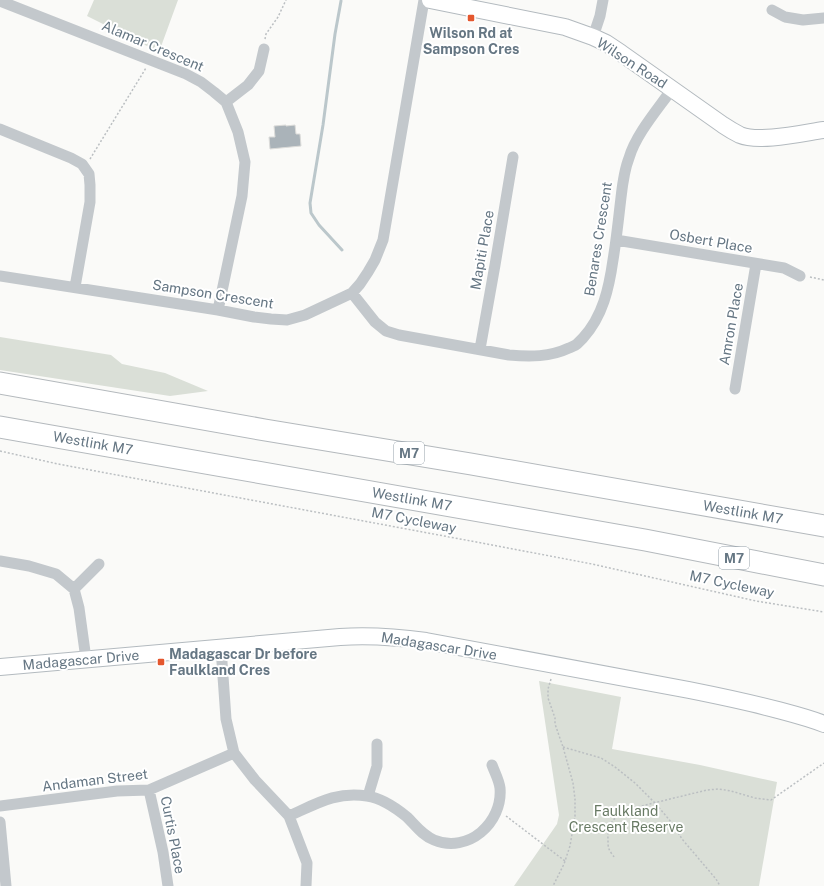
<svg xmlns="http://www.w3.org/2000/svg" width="824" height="886" font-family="'Public Sans',sans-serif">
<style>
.green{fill:#dadfd7}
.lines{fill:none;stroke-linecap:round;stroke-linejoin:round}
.stream{stroke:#bbc7cb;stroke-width:3}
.building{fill:#aab3b9;stroke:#dcdcda}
.secondary-casing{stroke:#b3babf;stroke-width:18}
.highway-casing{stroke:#b4b9bd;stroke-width:23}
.path{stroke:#bbbfc2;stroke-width:1.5;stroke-dasharray:2 2;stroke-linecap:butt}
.street{stroke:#c3c8cc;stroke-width:11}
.secondary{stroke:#fff;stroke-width:16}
.highway{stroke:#fff;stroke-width:21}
.poi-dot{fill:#e4572e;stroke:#fff;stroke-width:1.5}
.labels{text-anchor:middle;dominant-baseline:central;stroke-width:4;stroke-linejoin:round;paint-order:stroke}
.shield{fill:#fff;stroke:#939fa8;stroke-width:1}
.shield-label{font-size:13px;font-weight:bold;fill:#657683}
.poi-label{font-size:14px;font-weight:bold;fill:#657683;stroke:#fff}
.street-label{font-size:14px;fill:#657683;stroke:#fff}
.park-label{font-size:14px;fill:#687a64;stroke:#fff}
</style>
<rect width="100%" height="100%" fill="#fafaf8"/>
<path class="green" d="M94 0H178L159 52 87 16Z
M0 337 111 355 122 364 165 373 208 391 170 396 0 370Z
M539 681 621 697 612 749 700 765 777 782 759 886H514L557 824 559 815Z"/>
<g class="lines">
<path class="stream" d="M341 1 335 34 323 125 310 203 311 213 319 225 342 250"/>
</g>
<path class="building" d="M286 125V126L295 125 296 134H300L301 146 270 149 269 137H275L274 126Z"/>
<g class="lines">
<g class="secondary-casing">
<path id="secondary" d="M430 0 565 27 593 37 606 43 621 53 723 125C729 129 734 132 740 135 759 143 803 133 824 130
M0 667 340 637C370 635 397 637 426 641 514 658 602 673 689 690 719 696 748 702 778 710 793 714 809 718 824 724"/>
</g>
<g class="highway-casing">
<path id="highway" d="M0 383 265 430 471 464 824 526
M0 427 645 540 824 575"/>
</g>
<path class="path" d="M265 39 266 34 278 17 286 0
M90 159 146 68
M810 277 824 280
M0 451 58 464 487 544 592 564 756 601 824 612
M551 679 548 689V698L555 718V724L563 747 573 783 575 799V816L570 846 564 864 553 886
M563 747 601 758 615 767 635 783 655 803 672 823 682 839 716 879 720 886
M506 816 565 861
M614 857C613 855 610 852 609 849 608 847 608 843 608 840 607 823 615 816 629 809L707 790 719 789 731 791 755 798 771 800 824 763"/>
<path class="street" d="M0 1 186 74 201 82 214 92 226 102 238 132 245 162 242 196 218 310
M772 10 785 17 803 20 824 18
M593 37 600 16 603 0
M226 102 248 85 259 71 264 49
M0 129 71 158 82 164 89 174 90 185V202L75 287
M616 240 784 268 800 276
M0 276 218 310 254 317 271 319 287 320 305 315 352 293 360 284 368 272 375 260 383 240 424 0
M352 293 375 322 386 331 399 335 509 355C530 357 550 357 569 348 571 347 575 346 577 344 579 342 581 340 583 338 603 316 609 288 613 260 616 242 618 224 620 206 622 190 623 173 629 158 636 134 658 109 672 89
M480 349 495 265 513 157
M735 389 756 264
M0 561 29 566 56 574 74 589 79 608 86 659
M74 589 99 564
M221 648 226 719 234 753 255 780 289 816 307 863 306 886
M149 790 163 852 168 886
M368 796 377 766V744
M0 806 117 791 149 790 234 753
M289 816C316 804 336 791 367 796 381 798 396 808 407 817 416 826 422 835 434 840 468 854 503 823 500 788 499 780 495 773 492 765
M0 822 6 886"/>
<use href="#secondary" class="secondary"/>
<use href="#highway" class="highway"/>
</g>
<g class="poi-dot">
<rect x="467" y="14" width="8" height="8" rx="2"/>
<rect x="157" y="658" width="8" height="8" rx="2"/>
</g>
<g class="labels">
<g class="shield">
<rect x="394" y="442" width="30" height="22" rx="3"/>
<rect x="719" y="547" width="30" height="22" rx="3"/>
</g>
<g class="shield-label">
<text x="409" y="453">M7</text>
<text x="734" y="558">M7</text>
</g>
<g class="poi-label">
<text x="471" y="33">Wilson Rd at<tspan x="471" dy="16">Sampson Cres</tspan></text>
<text x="169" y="654" text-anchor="start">Madagascar Dr before<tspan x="169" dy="16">Faulkland Cres</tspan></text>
</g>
<g class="street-label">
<text transform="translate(153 46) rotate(23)">Alamar Crescent</text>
<text transform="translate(632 63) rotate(33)">Wilson Road</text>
<text transform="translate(598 239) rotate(-81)">Benares Crescent</text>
<text transform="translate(711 241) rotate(10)">Osbert Place</text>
<text transform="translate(482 250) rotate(-80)">Mapiti Place</text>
<text transform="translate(213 294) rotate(9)">Sampson Crescent</text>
<text transform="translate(731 324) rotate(-80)">Amron Place</text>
<text transform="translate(93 443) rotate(10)">Westlink M7</text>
<text transform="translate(412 499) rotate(10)">Westlink M7</text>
<text transform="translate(743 512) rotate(10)">Westlink M7</text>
<text transform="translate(414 520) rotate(11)">M7 Cycleway</text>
<text transform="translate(732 584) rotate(12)">M7 Cycleway</text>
<text transform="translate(439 646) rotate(9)">Madagascar Drive</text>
<text transform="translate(81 660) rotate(-5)">Madagascar Drive</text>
<text transform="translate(95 780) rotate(-7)">Andaman Street</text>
<text transform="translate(173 835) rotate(79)">Curtis Place</text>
</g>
<g class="park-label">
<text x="626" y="811">Faulkland<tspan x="626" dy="16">Crescent Reserve</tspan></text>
</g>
</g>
</svg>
